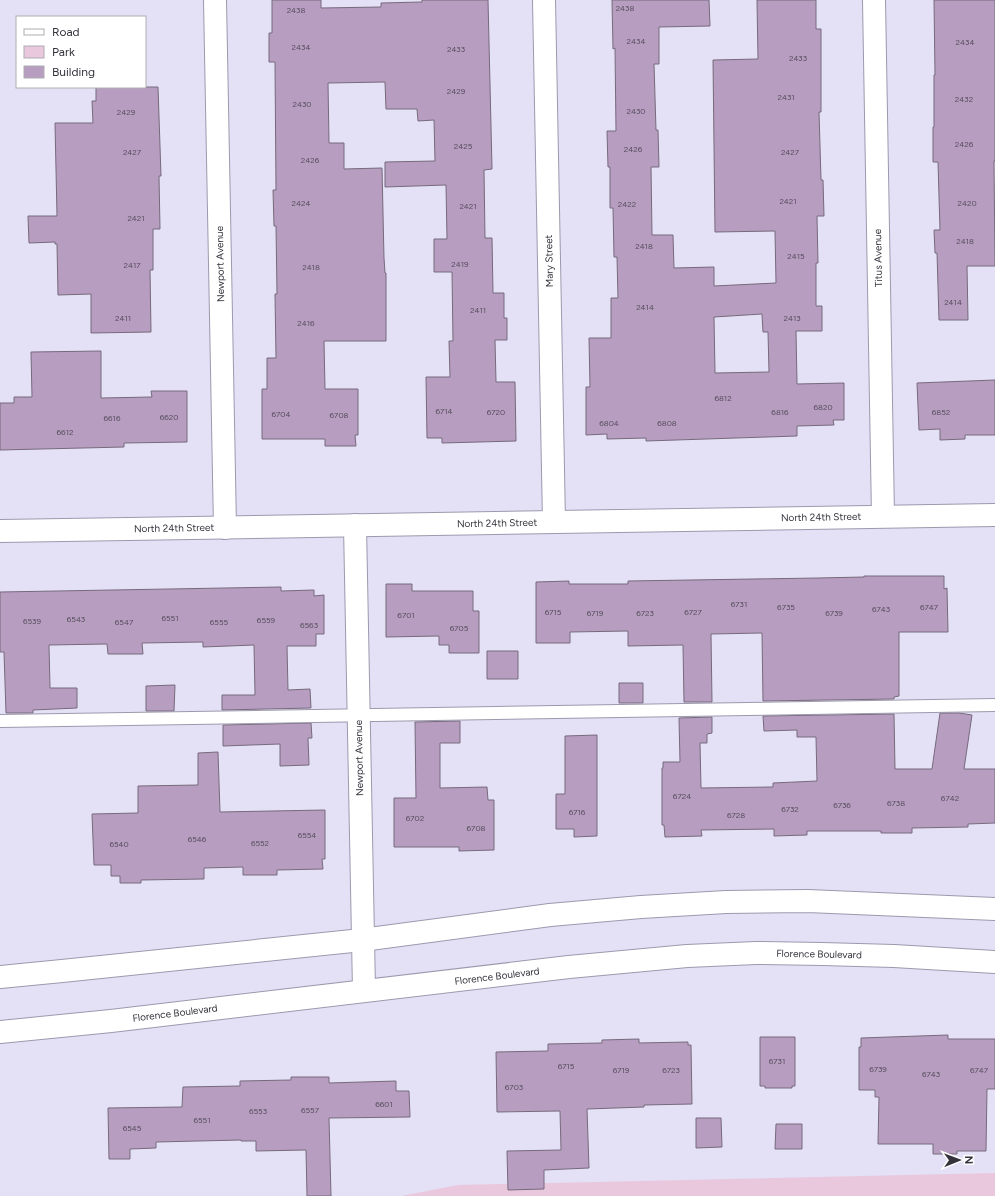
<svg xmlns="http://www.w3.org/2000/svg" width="995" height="1196" font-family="Figtree,sans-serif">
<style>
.green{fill:#e9c8de}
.building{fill:#b79dc0;stroke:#776a7c;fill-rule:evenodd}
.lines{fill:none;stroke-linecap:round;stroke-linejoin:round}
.service-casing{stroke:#9d99ad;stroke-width:14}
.minor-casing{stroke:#9d99ad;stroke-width:24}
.tertiary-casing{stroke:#9d99ad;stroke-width:24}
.service{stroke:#fff;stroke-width:12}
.minor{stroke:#fff;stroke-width:22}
.tertiary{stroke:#fff;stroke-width:22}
.labels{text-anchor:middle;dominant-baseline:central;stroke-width:4;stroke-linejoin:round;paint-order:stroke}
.number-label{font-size:8px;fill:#554d5c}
.street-label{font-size:10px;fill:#34323b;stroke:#fff}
</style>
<rect width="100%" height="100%" fill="#e4e0f6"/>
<path class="green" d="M995 1173V1196H401L458 1185Z"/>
<path class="building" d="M272 0H321V8L381 7V3L422 2V0H488L492 169 484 170 485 238H492L493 293H504V318H507V340H495L496 382H515L516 441 442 443V438H427L426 377H450L449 341H453L452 272H434V239H447L446 185 385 187V162L435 161 434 120 418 121 417 109H386L385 82 328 83 329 143H344V169L382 168 384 258 385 273H386V341H324L325 389H358V435H355L356 446H325V439H262V389H267V358H276L275 294H277L276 226H274L273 190H276L275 62H269V33H272Z
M612 0H709L710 26 659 27V64H654L656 130H658L659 167H651L652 235H673L674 268 714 267V286L776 283 775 231 715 232 713 60 758 59 757 0H816V29H821V112H819L821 180H823L824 216H817L818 263H816V306H822V331H796L797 384 844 383V420H833L834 425 797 426V436L646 441V438L607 439V434L586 435V387H590L589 338H611V298H618L617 257H614L613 208H610V167H608L607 131H616L615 48 613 49ZM762 314 763 332H768L769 372 715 373 714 317Z
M934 0H995V161H994L995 266H967L968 320H939L937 253H935L934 230H940L938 162H933V127H934V75H935Z
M96 87H158L161 176H159L160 229H153V270H150L151 332 91 333V294L58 295 57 244H55V242L29 243 28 216H57L55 123H93L92 101H96Z
M101 351V398L152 397 151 391H187V442L124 443V447L0 450V403H14V397H32L31 352Z
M995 380V435H965V439L940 440V429L919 430 917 383Z
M864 576H944V589L947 588 948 632H899V696L894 697V699L763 701 762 633 711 634 712 702H684L683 645 628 646V631L570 632V643H536V582L569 581V584H628V581L818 578 864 577Z
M386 584H412V591H473V611H479V653H449V645H439V636L386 637Z
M281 587V591L314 590V596L324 595V634H316V646H287L288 690 310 689 311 708 222 710V695H255L254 645 203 647V642L142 643 143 654H108L107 644 49 645 50 688H77V708L33 710V713H6L4 652H0V592Z
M487 651H518V679H487Z
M619 683H643V703H619Z
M175 685 174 711H146V686Z
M940 713H959L972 715 964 769H995V823L968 824V827L912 828V833H881V831H807V835L774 836V829L701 830 702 836 665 837 664 825H662V768H663V762H680L679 718 712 717V733L707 734V743H700L701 788 773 787V783L817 781 816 737H797V730L764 731 763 716 894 714 895 769H932Z
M460 721V743H440V788L487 787 488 800H494V850L459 851V847H394V798H416L415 722Z
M311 723 312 738H308L309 765 280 766V744L223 746V725Z
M597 735V836L574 837V829H556V794H565V736Z
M218 752 220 812 325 810V859H322L323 869 277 870V875H243V867L204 868V879L141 880V883H120V876H111V865H94L92 814 138 813V786L198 785V753Z
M948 1035V1039H995V1089H987L986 1151H957V1154H933V1144H878L879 1097H875V1090H859V1047H861V1038Z
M760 1037H795V1086H792V1088H765V1086H760Z
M639 1039V1043L688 1042V1045H691L692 1104 644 1105V1107L587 1109 589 1168 544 1170V1189L508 1190 507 1151 561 1150 560 1111 497 1112 496 1052 548 1051V1044L602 1043V1040Z
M291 1077H329V1083L396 1081V1091H409L410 1117 329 1118 331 1196H307L306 1150 256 1151V1141H241V1140L156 1142V1148L130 1149V1159H109L108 1108 182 1107 183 1087 240 1086V1081L291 1080Z
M696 1118H721L722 1147 696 1148Z
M776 1124H802V1149H775Z"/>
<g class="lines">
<g class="service-casing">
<path id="service" d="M0 721 995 705"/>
</g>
<g class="minor-casing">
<path id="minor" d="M215 0 225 528
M544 0 554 522
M874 0 883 516
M355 525 364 990"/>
</g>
<g class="tertiary-casing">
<path id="tertiary" d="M0 531 995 515
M0 977 62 971 362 940 550 915 641 907 726 902 808 901 995 909
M0 1032 111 1021 569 967 687 956 756 953 822 954 894 956 995 962"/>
</g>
<use href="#service" class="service"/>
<use href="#minor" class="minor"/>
<use href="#tertiary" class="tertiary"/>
</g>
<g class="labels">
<g class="number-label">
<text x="625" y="8">2438</text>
<text x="296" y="10">2438</text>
<text x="636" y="41">2434</text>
<text x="965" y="42">2434</text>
<text x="301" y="47">2434</text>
<text x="456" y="49">2433</text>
<text x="798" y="58">2433</text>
<text x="456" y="91">2429</text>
<text x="786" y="97">2431</text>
<text x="964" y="99">2432</text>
<text x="302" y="104">2430</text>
<text x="636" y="111">2430</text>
<text x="126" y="112">2429</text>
<text x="964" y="144">2426</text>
<text x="463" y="146">2425</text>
<text x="633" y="149">2426</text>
<text x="132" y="152">2427</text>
<text x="790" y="152">2427</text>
<text x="310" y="160">2426</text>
<text x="788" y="201">2421</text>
<text x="301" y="203">2424</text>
<text x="967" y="203">2420</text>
<text x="627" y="204">2422</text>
<text x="468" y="206">2421</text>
<text x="136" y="218">2421</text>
<text x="965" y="241">2418</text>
<text x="644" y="246">2418</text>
<text x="796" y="256">2415</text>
<text x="460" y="264">2419</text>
<text x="132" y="265">2417</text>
<text x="311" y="267">2418</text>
<text x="953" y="302">2414</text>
<text x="645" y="307">2414</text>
<text x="478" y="310">2411</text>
<text x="123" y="318">2411</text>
<text x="792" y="318">2413</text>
<text x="306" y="323">2416</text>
<text x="723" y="398">6812</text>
<text x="823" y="407">6820</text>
<text x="444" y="411">6714</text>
<text x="496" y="412">6720</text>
<text x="780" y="412">6816</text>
<text x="941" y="412">6852</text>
<text x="281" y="414">6704</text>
<text x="339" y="415">6708</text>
<text x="169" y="417">6620</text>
<text x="112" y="418">6616</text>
<text x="609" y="423">6804</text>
<text x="667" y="423">6808</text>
<text x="65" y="432">6612</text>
<text x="739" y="604">6731</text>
<text x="786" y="607">6735</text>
<text x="929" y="607">6747</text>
<text x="881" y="609">6743</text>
<text x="553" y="612">6715</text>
<text x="693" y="612">6727</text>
<text x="595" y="613">6719</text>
<text x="645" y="613">6723</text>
<text x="834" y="613">6739</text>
<text x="406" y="615">6701</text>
<text x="170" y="618">6551</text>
<text x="76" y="619">6543</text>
<text x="266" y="620">6559</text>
<text x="32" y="621">6539</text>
<text x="124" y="622">6547</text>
<text x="219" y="622">6555</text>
<text x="309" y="625">6563</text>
<text x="459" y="628">6705</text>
<text x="682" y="796">6724</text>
<text x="950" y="798">6742</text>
<text x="896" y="803">6738</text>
<text x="842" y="805">6736</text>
<text x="790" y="809">6732</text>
<text x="577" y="812">6716</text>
<text x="736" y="815">6728</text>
<text x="415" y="818">6702</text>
<text x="476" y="828">6708</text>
<text x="307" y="835">6554</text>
<text x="197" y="839">6546</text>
<text x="260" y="843">6552</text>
<text x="119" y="844">6540</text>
<text x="777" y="1061">6731</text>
<text x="566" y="1066">6715</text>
<text x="878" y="1069">6739</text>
<text x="621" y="1070">6719</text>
<text x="671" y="1070">6723</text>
<text x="979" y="1070">6747</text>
<text x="931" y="1074">6743</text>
<text x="514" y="1087">6703</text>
<text x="384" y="1104">6601</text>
<text x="310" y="1110">6557</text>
<text x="258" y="1111">6553</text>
<text x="202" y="1120">6551</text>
<text x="132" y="1128">6545</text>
</g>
<g class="street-label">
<text transform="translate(878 258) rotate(-91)">Titus Avenue</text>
<text transform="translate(549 261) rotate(-91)">Mary Street</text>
<text transform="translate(220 264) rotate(-91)">Newport Avenue</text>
<text transform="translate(821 517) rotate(-1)">North 24th Street</text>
<text transform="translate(497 523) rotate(-1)">North 24th Street</text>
<text transform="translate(174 528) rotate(-1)">North 24th Street</text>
<text transform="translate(359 758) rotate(-91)">Newport Avenue</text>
<text transform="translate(819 954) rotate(1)">Florence Boulevard</text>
<text transform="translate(497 976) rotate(-7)">Florence Boulevard</text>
<text transform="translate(175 1013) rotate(-7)">Florence Boulevard</text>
</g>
</g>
<rect x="16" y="16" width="130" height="72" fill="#ffffff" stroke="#aeadb1"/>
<rect x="24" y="29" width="20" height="6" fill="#ffffff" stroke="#aeadb1"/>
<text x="52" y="36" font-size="12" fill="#34323b">Road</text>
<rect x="24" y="46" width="20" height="12" fill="#e9c8de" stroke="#aeadb1"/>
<text x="52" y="56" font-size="12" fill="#34323b">Park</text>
<rect x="24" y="66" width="20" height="12" fill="#b79dc0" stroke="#aeadb1"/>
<text x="52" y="76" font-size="12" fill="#34323b">Building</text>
<g transform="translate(959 1160) rotate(89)" stroke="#ffffff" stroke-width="3" paint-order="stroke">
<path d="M0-3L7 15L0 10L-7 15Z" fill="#34323b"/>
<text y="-6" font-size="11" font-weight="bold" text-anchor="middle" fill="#34323b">N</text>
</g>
</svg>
